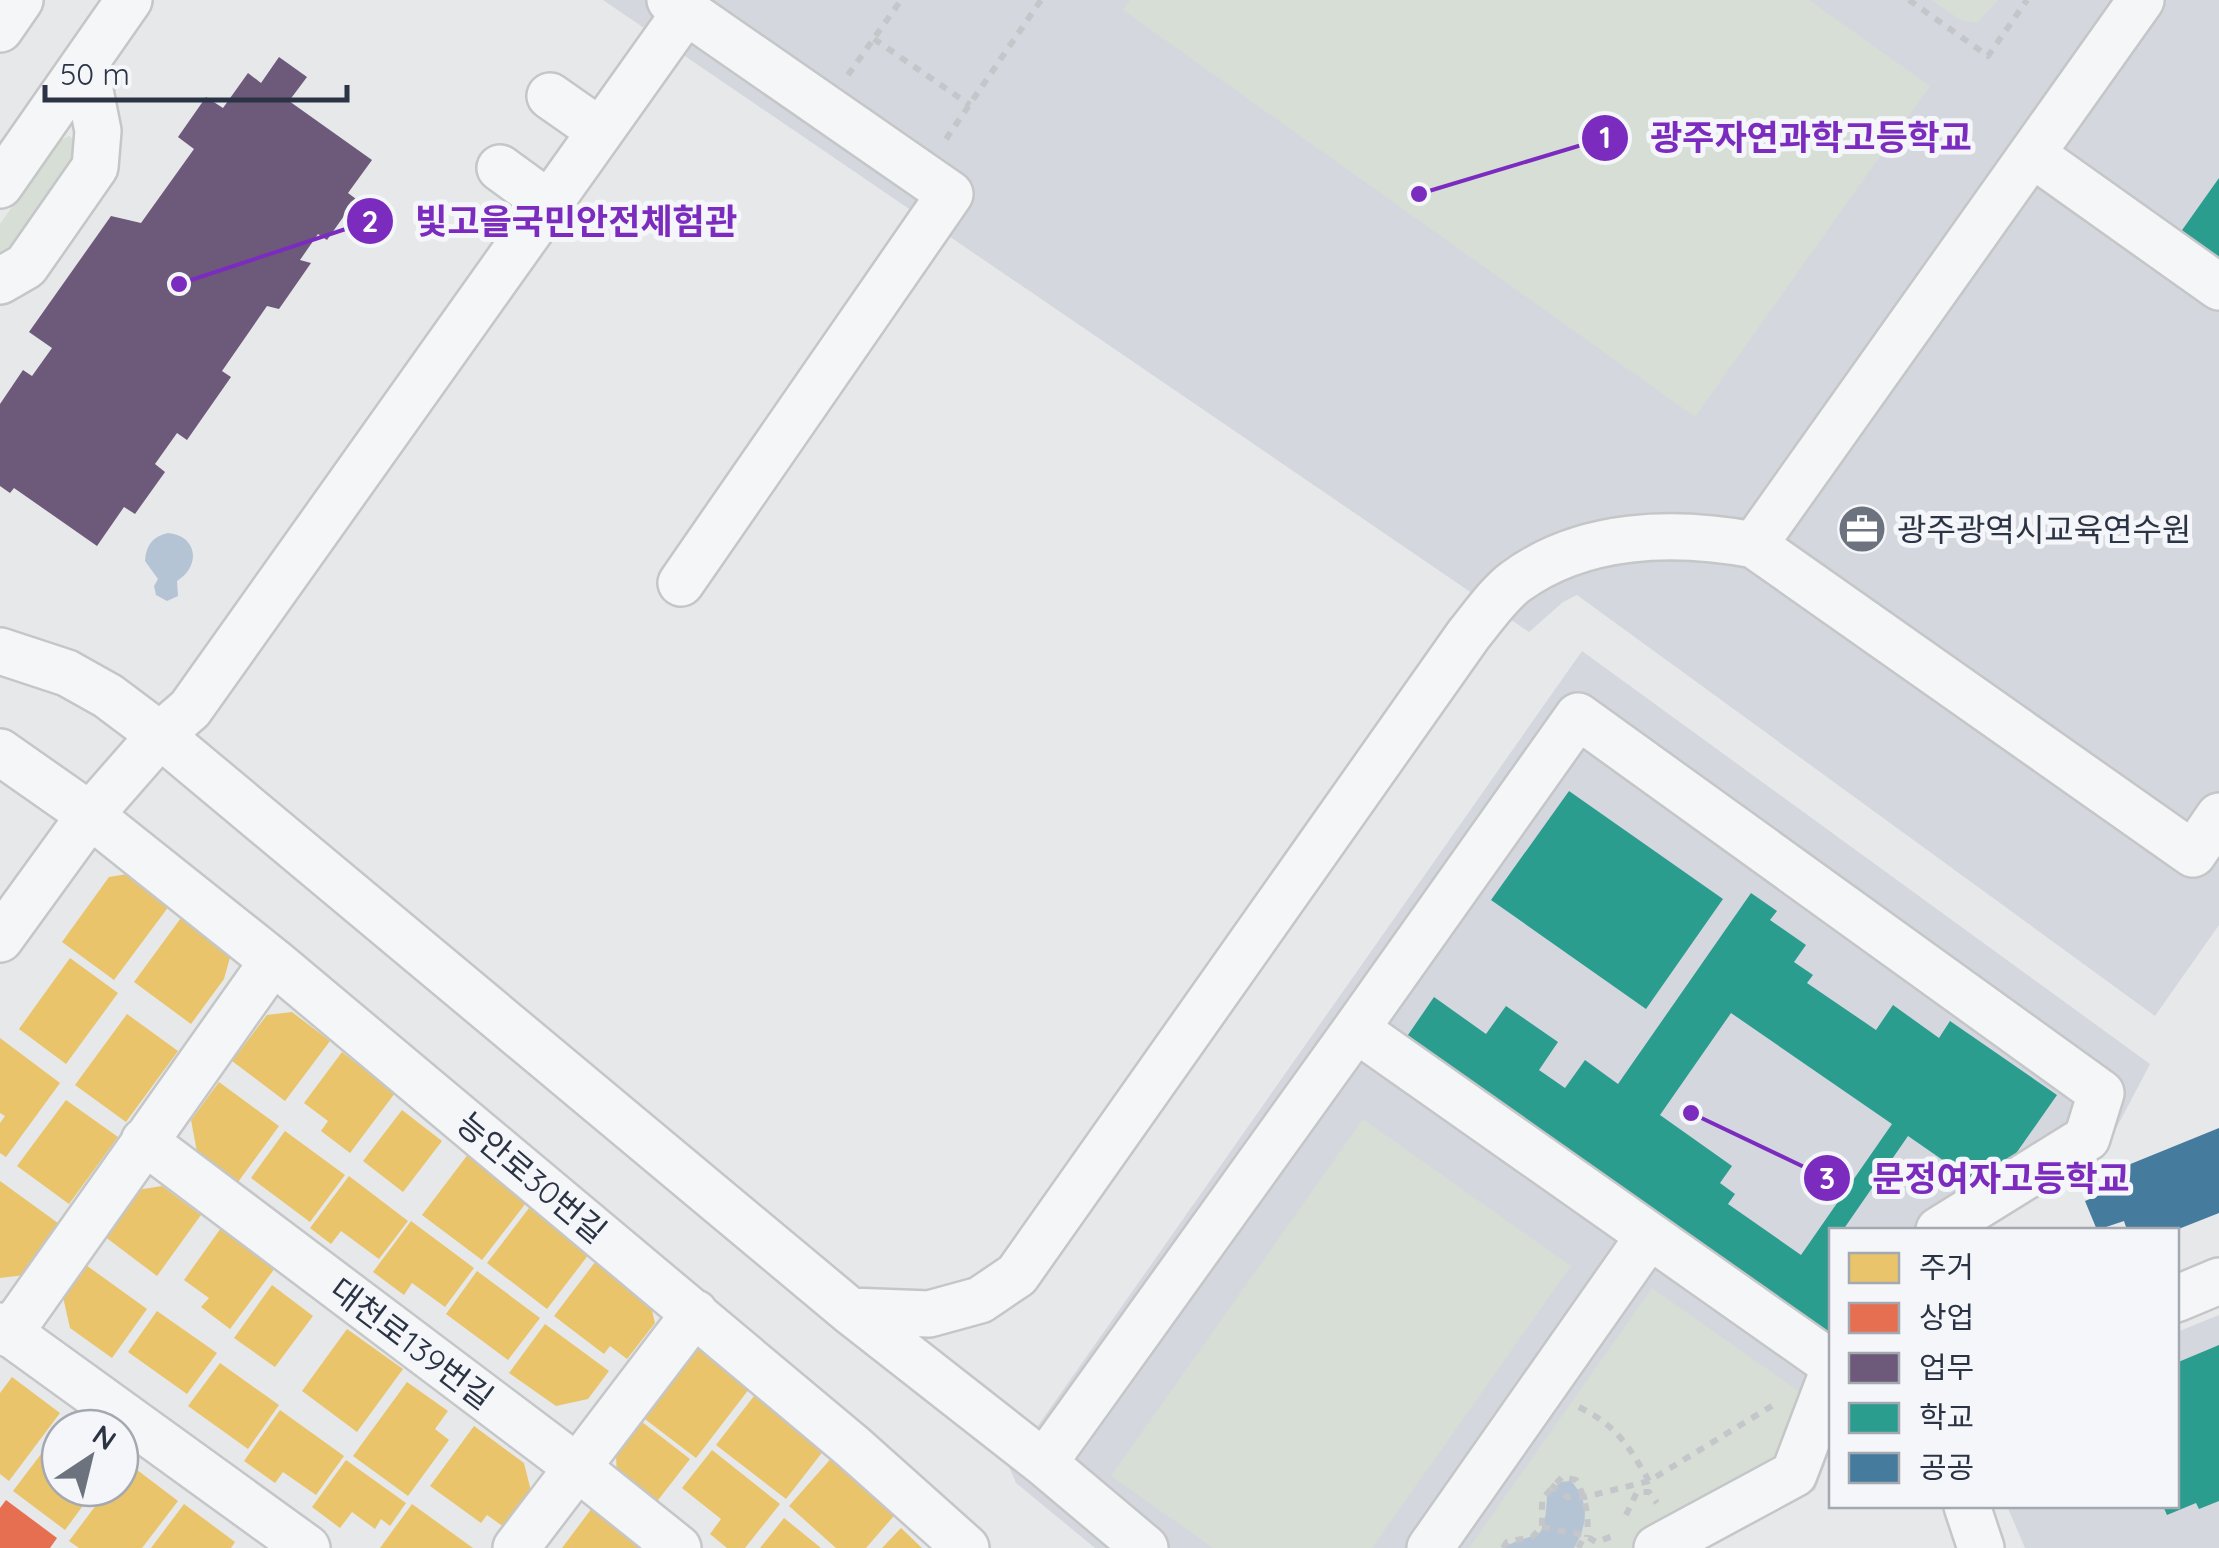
<svg xmlns="http://www.w3.org/2000/svg" width="2219" height="1548" font-family="Quicksand,'Noto Sans KR',sans-serif">
<style>
.built{fill:#d4d7dd}
.green{fill:#d6ded6}
.water{fill:#b4c4d5}
.homes{fill:#e9c46a}
.shops{fill:#e76f51}
.offices{fill:#6d597a}
.schools{fill:#2a9d8f;fill-rule:evenodd}
.public{fill:#457b9d}
.lines{fill:none;stroke-linecap:round;stroke-linejoin:round}
.minor-casing{stroke:#c4c6c8;stroke-width:50}
.path{stroke:#c5c6ca;stroke-width:6;stroke-dasharray:8 8;stroke-linecap:butt}
.minor{stroke:#f5f6f7;stroke-width:45}
.labels{text-anchor:middle;dominant-baseline:central;stroke-width:10;stroke-linejoin:round;paint-order:stroke}
.poi-label{font-size:32px;fill:#2b3445;stroke:#f4f6f9;text-anchor:start}
.street-label{font-size:32px;fill:#2b3445;stroke:#f4f6f9}
.leader{fill:none;stroke:#7b2cbf;stroke-width:4}
.callout-dot{fill:#7b2cbf;stroke:#f4f6f9;stroke-width:4}
.mark-label{font-size:30px;text-anchor:middle;font-weight:bold;fill:#fff}
.callout-label{font-size:35px;text-anchor:middle;font-weight:bold;fill:#7b2cbf;stroke:#f4f6f9;stroke-width:10;stroke-linejoin:round;paint-order:stroke}
</style>
<rect width="100%" height="100%" fill="#e6e8ea"/>
<path class="built" d="M603 0H2219V925L2155 1016 1577 595 1563 602 1529 632Z
M1582 651 2150 1064 2098 1163 1967 1230H1832L1831 1448 1815 1490 1699 1548H1095L1016 1483 1009 1467Z
M2219 1315V1548H2025L2007 1506H2176L2177 1332Z"/>
<path class="green" d="M1130 0H1809L1930 86 1695 417 1123 10Z
M1932 0H1998L1977 23 1960 20Z
M69 136 79 143 85 156 0 269V224L57 142Z
M1363 1119 1571 1266 1372 1548H1213L1111 1476Z
M1652 1288 1807 1397 1781 1470 1638 1548H1469Z"/>
<path class="water" d="M168 533C198 536 201 566 177 581L178 596 167 601 156 595 154 586 158 579 145 561C146 545 153 536 168 533Z
M1571 1481C1590 1502 1588 1524 1574 1548H1503C1540 1527 1544 1548 1547 1497L1560 1482Z"/>
<path class="homes" d="M140 872 175 898 114 980 62 942 109 877Z
M186 911 231 954 224 979 191 1024 134 982Z
M70 958 118 993 66 1064 19 1029Z
M292 1012 330 1041 285 1101 232 1061 267 1015Z
M127 1014 178 1051 126 1122 75 1085Z
M0 1038 60 1083 6 1157 0 1153V1123L5 1116 0 1113Z
M342 1052 395 1093 350 1153 321 1131 328 1121 304 1103Z
M219 1082 279 1126 238 1182 197 1152 191 1120Z
M66 1100 118 1137 69 1204 17 1166Z
M402 1110 442 1141 403 1192 363 1161Z
M285 1131 345 1175 310 1222 251 1178Z
M469 1153 529 1199 482 1260 422 1215Z
M349 1176 408 1221 379 1259 341 1231 331 1244 310 1228Z
M0 1181 62 1226 25 1275 0 1278Z
M162 1186 201 1215 157 1276 104 1236 137 1190Z
M529 1208 589 1254 547 1309 487 1263Z
M411 1221 474 1268 445 1307 412 1283 404 1295 373 1272Z
M221 1228 275 1268 230 1329 201 1307 209 1298 184 1280Z
M599 1257 648 1294 655 1323 627 1359 610 1346 604 1354 554 1316Z
M86 1265 147 1309 112 1358 70 1328 63 1297Z
M477 1271 540 1318 508 1360 446 1314Z
M272 1285 313 1316 275 1367 234 1338Z
M157 1311 217 1353 187 1394 128 1352Z
M545 1324 609 1371 588 1399 556 1406 509 1373Z
M347 1329 403 1369 357 1432 302 1391Z
M715 1349 756 1380 696 1458 637 1413 685 1351Z
M220 1363 279 1405 248 1449 188 1406Z
M12 1377 60 1413 9 1481 0 1474V1393Z
M407 1382 448 1411 435 1429 449 1440 408 1496 353 1456Z
M761 1387 831 1441 786 1499 716 1445Z
M280 1410 344 1456 316 1495 283 1472 275 1483 244 1461Z
M71 1414 90 1428H61Z
M633 1415 690 1459 655 1504 617 1475 615 1438Z
M474 1426 524 1463 531 1491 504 1527 487 1515 481 1523 430 1486Z
M60 1429V1488H96L65 1530 13 1491Z
M712 1450 780 1504 745 1548H727L710 1534 721 1519 682 1488Z
M835 1454 899 1510 866 1548H836L789 1506Z
M346 1460 406 1503 390 1526 381 1519 375 1529 352 1512 340 1528 312 1507Z
M128 1463 178 1501 142 1548H79L69 1541 109 1488H120V1473Z
M184 1504 235 1542 231 1548H151Z
M412 1504 473 1548H380Z
M592 1508 647 1548H562Z
M784 1518 821 1548H760Z
M901 1528 922 1548H882Z"/>
<path class="shops" d="M6 1500 57 1538 50 1548H0V1508Z"/>
<path class="offices" d="M279 57 307 77 289 101 372 160 348 193 356 199 327 240 318 234 300 260 311 263 279 309 267 306 222 371 231 377 187 440 177 433 155 464 165 472 135 514 124 507 97 546 14 488 10 493 0 486V404L23 370 32 376 52 348 29 332 111 216 141 223 194 149 178 137 206 97 223 108 248 73 261 83Z"/>
<path class="schools" d="M2219 178V260L2180 233Z
M1569 791 1723 899 1646 1009 1491 900Z
M1751 893 1777 911 1770 920 1806 945 1794 962 1813 975 1807 983 1876 1030 1893 1005 1939 1038 1950 1021 2057 1095 1989 1192 1908 1136 1843 1230H1832V1337L1397 1051 1434 997 1486 1034 1506 1006 1558 1042 1539 1070 1565 1088 1585 1060 1618 1084ZM1731 1013 1892 1124 1801 1255 1728 1204 1735 1194 1720 1183 1732 1166 1660 1115Z
M2219 1345V1501L2199 1509 2196 1503 2167 1515 2163 1506H2176V1363Z"/>
<path class="public" d="M2219 1128V1213L2176 1230H2127L2124 1221 2097 1230 2085 1201 2107 1192 2101 1176Z"/>
<g class="lines">
<g class="minor-casing">
<path id="minor" d="M670 0 950 194 681 583
M0 29 20 0
M550 96 600 131
M2032 154 2219 287
M500 168 548 203
M0 185 129 0
M0 281 26 266 95 167 98 131 85 65
M1754 545 2193 854 2219 816
M0 651 67 673 108 696 160 735 190 709 686 11
M0 752 90 815 273 961 853 1447 966 1548
M0 939 90 815 160 735 850 1311 929 1314 980 1300 1017 1275 1469 634C1483 617 1498 595 1515 582 1583 532 1674 530 1754 545L2141 0
M1356 1029 1578 716 2101 1093 2087 1138 1939 1230
M144 1141 578 1468 678 1548
M2176 1299 2219 1281
M850 1311 1044 1463 1145 1548
M0 1326 307 1548
M9 1334 273 961
M1044 1463 1356 1029 1832 1364
M1967 1506 1981 1548
M516 1548 695 1313
M1430 1548 1649 1236
M1657 1548 1794 1474 1832 1374"/>
</g>
<path class="path" d="M1909 0 1988 56 2027 0
M874 39 970 105
M848 75 901 0
M946 139 1041 0
M1579 1407C1617 1426 1628 1445 1649 1481L1775 1404
M1551 1485 1567 1497H1585L1649 1481
M1626 1515 1637 1492H1649L1657 1503
M1542 1527 1584 1535 1596 1542 1616 1535
M1503 1548 1507 1542 1532 1537 1542 1527V1499L1562 1477 1576 1480C1586 1499 1589 1515 1587 1537
M1578 1548 1585 1536"/>
<use href="#minor" class="minor"/>
</g>
<defs>
<g id="office-disc" transform="scale(2.5)"><circle r="9.5" fill="#6c737f" stroke="#f4f6f9"/><path d="M-6-3h4V-5.5h4V-3h4V5H-6ZM-1-4.5V-3h2v-1.5ZM-6 0V1H6V0Z" fill="#fff"/></g>
</defs>
<g fill-rule="evenodd">
<use href="#office-disc" x="1862" y="529"/>
</g>
<g class="labels">
<g class="poi-label">
<text x="1897" y="529">광주광역시교육연수원</text>
</g>
<g class="street-label">
<text transform="translate(532 1177) rotate(40)">능안로30번길</text>
<text transform="translate(412 1343) rotate(37)">대천로139번길</text>
</g>
</g>
<path class="leader" d="M1419 194L1605 138M179 284L370 221M1691 1113L1827 1178"/>
<g class="callout-dot">
<circle cx="1419" cy="194" r="10"/>
<circle cx="179" cy="284" r="10"/>
<circle cx="1691" cy="1113" r="10"/>
<circle cx="1605" cy="138" r="25"/>
<circle cx="370" cy="221" r="25"/>
<circle cx="1827" cy="1178" r="25"/>
</g>
<g class="mark-label">
<text x="1605" y="148">1</text>
<text x="370" y="232">2</text>
<text x="1827" y="1189">3</text>
</g>
<g class="callout-label">
<text x="1811" y="150">광주자연과학고등학교</text>
<text x="576" y="234">빛고을국민안전체험관</text>
<text x="2001" y="1191">문정여자고등학교</text>
</g>
<rect x="1829" y="1228" width="350" height="280" fill="#f4f6f9" stroke="#a4a8b1" stroke-width="2.5"/>
<rect x="1849" y="1253" width="50" height="30" fill="#e9c46a" stroke="#a4a8b1" stroke-width="2.5"/>
<text x="1919" y="1278" font-size="30" fill="#2b3445">주거</text>
<rect x="1849" y="1303" width="50" height="30" fill="#e76f51" stroke="#a4a8b1" stroke-width="2.5"/>
<text x="1919" y="1328" font-size="30" fill="#2b3445">상업</text>
<rect x="1849" y="1353" width="50" height="30" fill="#6d597a" stroke="#a4a8b1" stroke-width="2.5"/>
<text x="1919" y="1378" font-size="30" fill="#2b3445">업무</text>
<rect x="1849" y="1403" width="50" height="30" fill="#2a9d8f" stroke="#a4a8b1" stroke-width="2.5"/>
<text x="1919" y="1428" font-size="30" fill="#2b3445">학교</text>
<rect x="1849" y="1453" width="50" height="30" fill="#457b9d" stroke="#a4a8b1" stroke-width="2.5"/>
<text x="1919" y="1478" font-size="30" fill="#2b3445">공공</text>
<g transform="translate(90 1458) rotate(35)"><circle r="48" fill="#f4f6f9" stroke="#a4a8b1" stroke-width="2.5"/>
<path d="M0-8L18 38L0 25L-18 38Z" fill="#6c737f"/>
<text y="-15" font-size="28" font-weight="bold" text-anchor="middle" fill="#2b3445">N</text>
</g>
<path d="M45 85v15h302v-15" fill="none" stroke="#2b3445" stroke-width="5"/>
<text x="60" y="85" font-size="30" fill="#2b3445" stroke="#f4f6f9" stroke-width="8" paint-order="stroke">50 m</text>
</svg>
